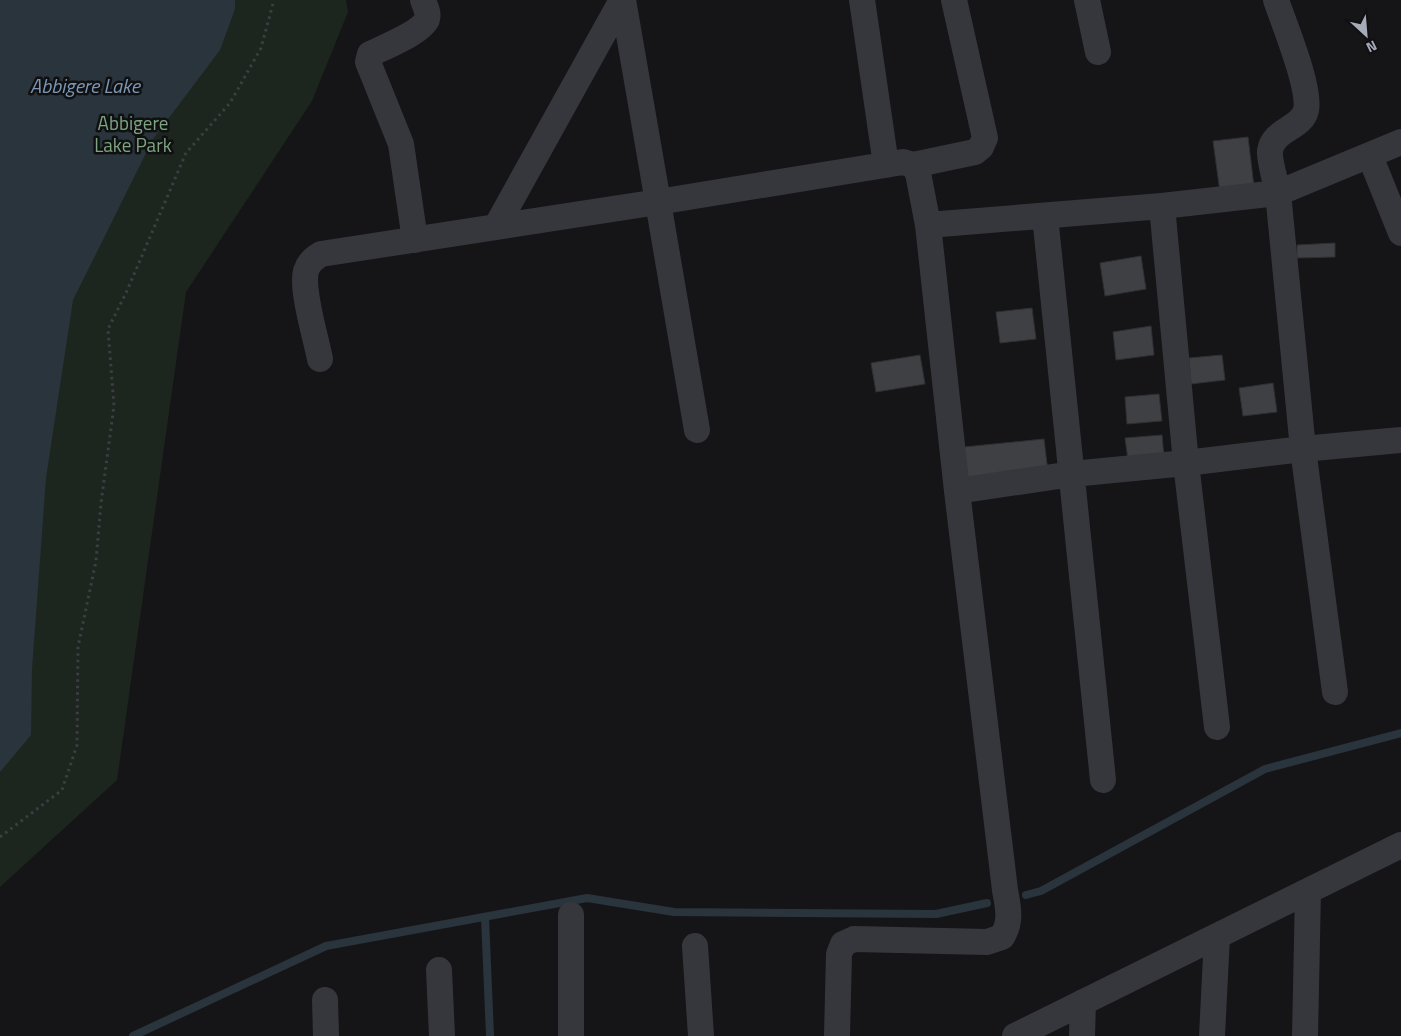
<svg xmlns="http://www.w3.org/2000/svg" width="1401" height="1036" font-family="'Titillium Web',sans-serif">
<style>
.green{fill:#1d261e}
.water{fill:#2a343c}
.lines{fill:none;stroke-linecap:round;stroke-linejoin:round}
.stream{stroke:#2a343c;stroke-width:8}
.building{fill:#3f4044;stroke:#2f2f34}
.path{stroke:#3c3e44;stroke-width:3;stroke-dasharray:2.5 4;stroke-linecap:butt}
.minor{stroke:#36373d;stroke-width:26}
.labels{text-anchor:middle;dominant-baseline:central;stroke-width:5;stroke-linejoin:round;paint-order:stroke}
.park-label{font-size:19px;fill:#7ca580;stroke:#101012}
.water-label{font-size:20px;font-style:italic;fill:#7a98b6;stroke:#101012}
</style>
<rect width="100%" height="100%" fill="#151517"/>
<path class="green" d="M0 0H346L348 12 312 101 186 292 117 780 0 887Z"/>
<path class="water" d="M0 0H235V9L220 50 153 139 73 300 46 478 32 669 31 735 0 772Z"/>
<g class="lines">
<path class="stream" d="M1026 895 1041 891 1265 769 1401 733
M485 917 490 1036
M133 1036 326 946 587 898 674 912 936 914 987 903"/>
</g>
<path class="building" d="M1248 137 1254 187 1220 192 1213 141Z
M1335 243V257L1297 258V245Z
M1141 256 1146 289 1105 296 1100 263Z
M1032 308 1036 339 1000 343 996 312Z
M1151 326 1154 355 1116 360 1113 332Z
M920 355 925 384 876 392 871 363Z
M1222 355 1225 380 1191 384 1189 358Z
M1273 383 1277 412 1243 416 1239 388Z
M1159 394 1162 421 1127 424 1125 397Z
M1162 435 1164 457 1128 460 1125 438Z
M1044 439 1048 472 968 480 964 447Z"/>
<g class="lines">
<path class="path" d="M0 837 62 790 77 745 78 647 96 561 101 503 114 406 108 329 126 293 186 153 230 103 261 48 274 0"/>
<path class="minor" d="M862 0 886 165
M1087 0 1098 52
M1276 0C1284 24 1311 88 1306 110 1302 129 1273 129 1270 151 1269 160 1276 183 1278 193L1303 449 1335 692
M1370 156 1401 233
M913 165 975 152 981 147 985 138 954 0
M1162 206 1186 463 1217 727
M1045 216 1103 780
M928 225 1162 206 1278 193 1401 142
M496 227 622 0
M415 240 401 144 368 62 370 54C383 48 422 32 427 19 429 13 425 6 423 0
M320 359C316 338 301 290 306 271 308 264 314 258 321 254L658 202 623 0
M697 430 658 202 903 162 913 165 918 173 928 225 957 491
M571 915V1036
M695 946 701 1036
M439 970 442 1036
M325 1000 326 1036
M837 1036 839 954 843 944 854 939 987 942 1002 937C1012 921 1008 907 1005 890L957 491 1072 474 1186 463 1303 449 1401 440
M1015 1036 1401 845
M1082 1036 1083 1002
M1212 1036 1217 936
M1305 1036 1308 891"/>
</g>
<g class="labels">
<g class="park-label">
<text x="133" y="122">Abbigere<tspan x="133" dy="22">Lake Park</tspan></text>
</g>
<g class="water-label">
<text x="85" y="85">Abbigere Lake</text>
</g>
</g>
<g transform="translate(1366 35) rotate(154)" stroke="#101012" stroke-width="4" paint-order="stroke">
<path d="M0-4L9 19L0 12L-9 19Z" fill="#a6abb8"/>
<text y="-8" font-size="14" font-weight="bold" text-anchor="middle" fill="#a6abb8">N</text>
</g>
</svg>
